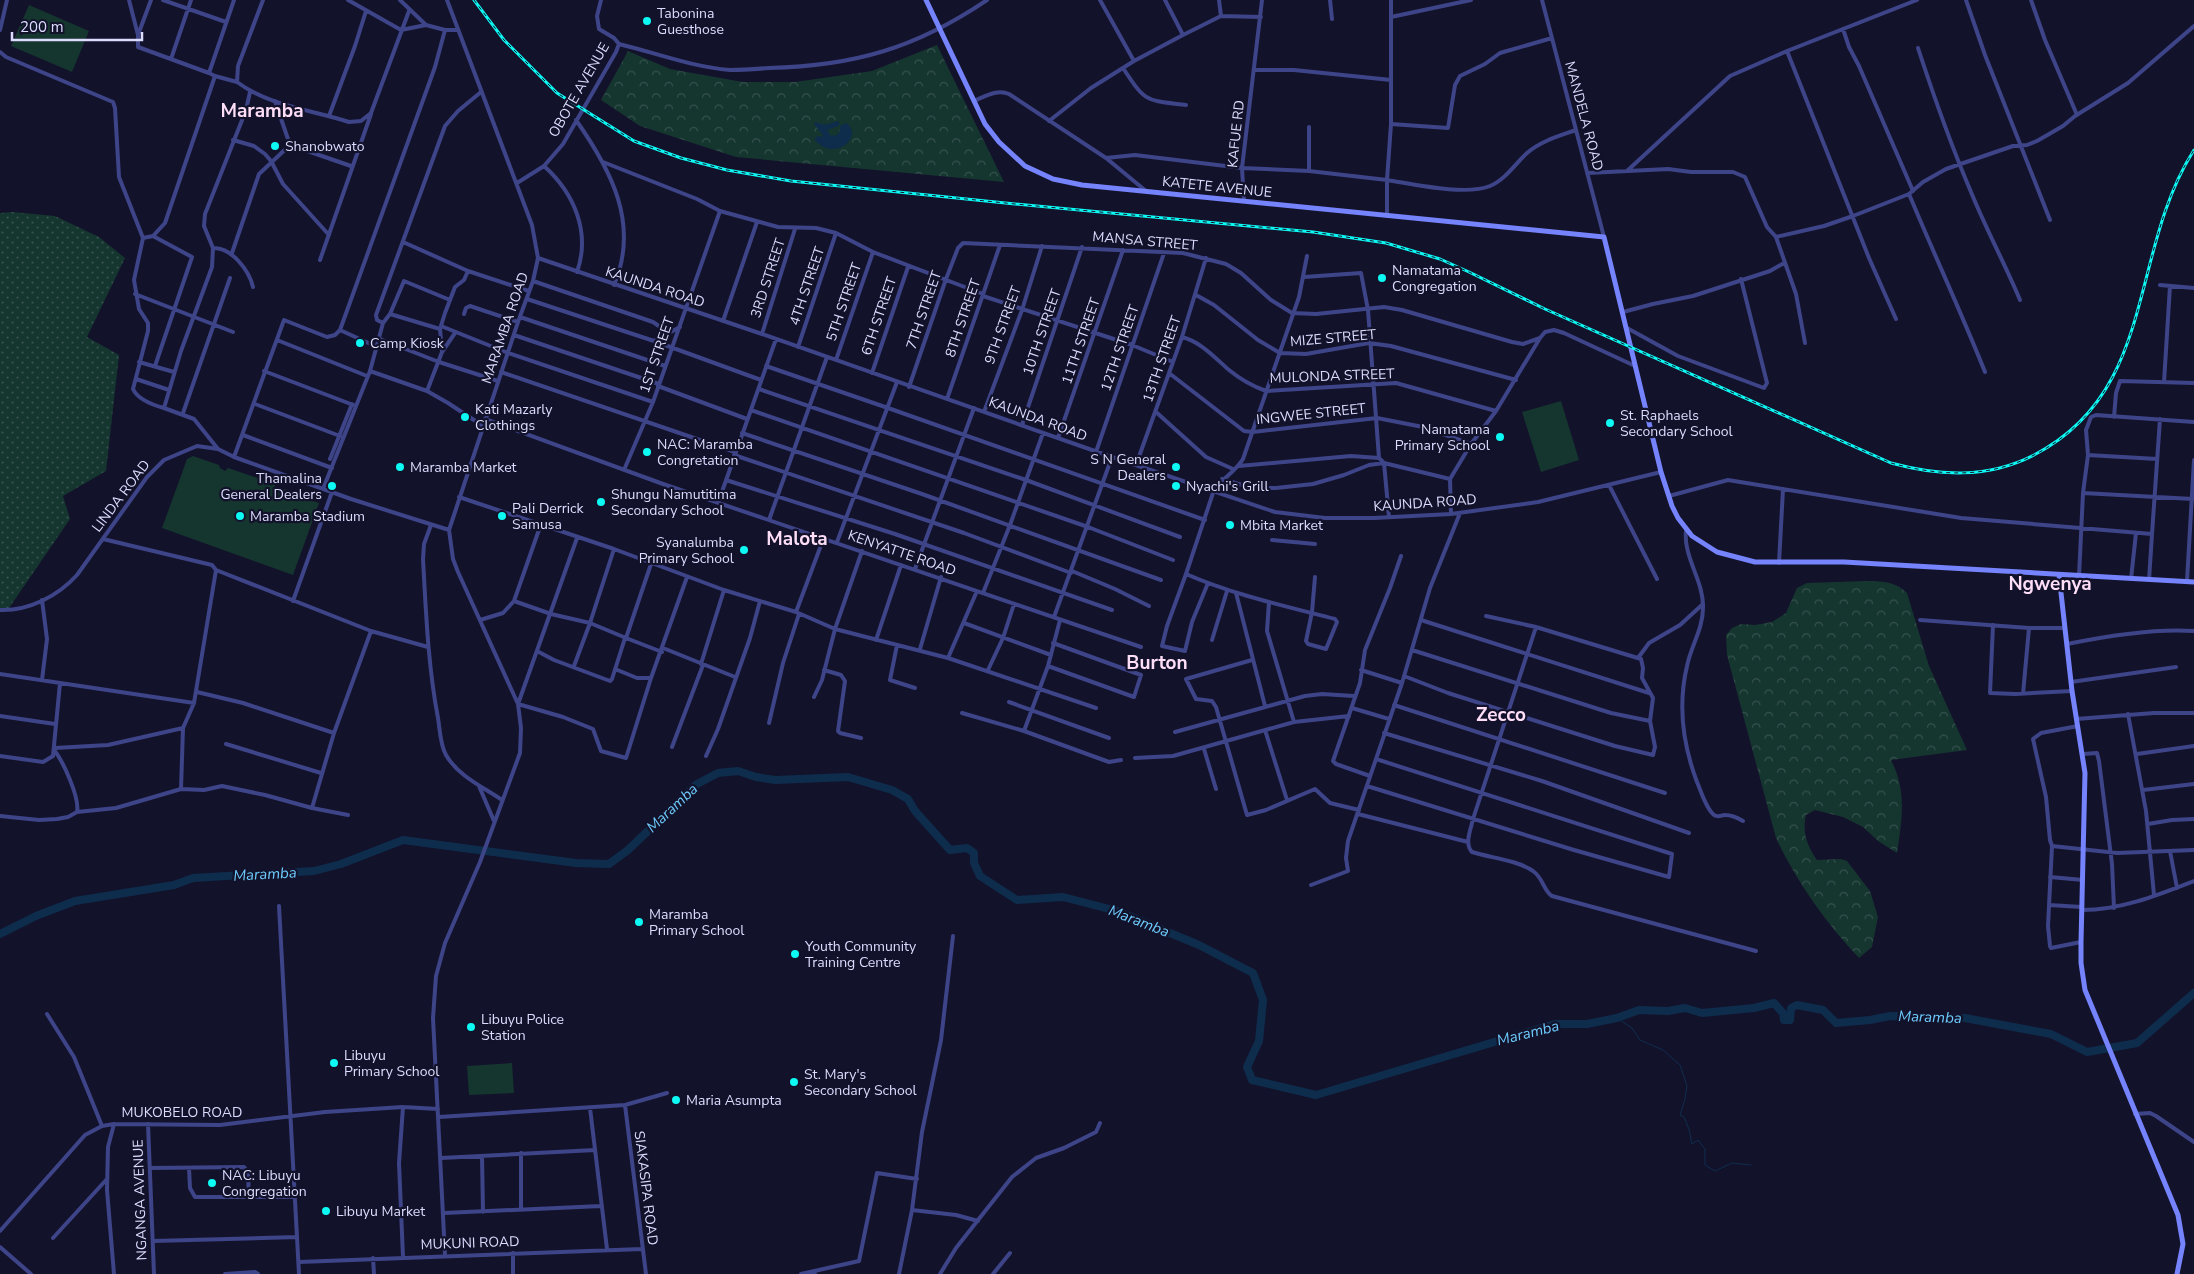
<svg xmlns="http://www.w3.org/2000/svg" width="2194" height="1274" font-family="'Nunito Sans',sans-serif">
<style>
.grass{fill:url(#grass-dots)}
.forest{fill:url(#forest-crowns)}
.garden{fill:#15352f}
.water{fill:#0e2d4d}
.lines{fill:none;stroke-linecap:round;stroke-linejoin:round}
.stream{stroke:#0e2d4d;stroke-width:1}
.river{stroke:#0e2d4d;stroke-width:8}
.street{stroke:#3e4488;stroke-width:4}
.secondary{stroke:#7583fc;stroke-width:5}
.rail-casing{stroke:#0dfaf4;stroke-width:3}
.rail{stroke:#13122b;stroke-width:1;stroke-dasharray:4;stroke-linecap:butt}
.poi-dot{fill:#0dfaf4;stroke:#13122b;stroke-width:2}
.labels{text-anchor:middle;dominant-baseline:central;stroke-width:4.5;stroke-linejoin:round;paint-order:stroke}
.poi-label{font-size:14px;fill:#dcdcfe;stroke:#13122b;text-anchor:start}
.street-label{font-size:14px;fill:#dcdcfe;stroke:#13122b}
.water-label{font-size:15px;font-style:italic;fill:#6dcbfc;stroke:#13122b}
.district-label{font-size:19px;font-weight:bold;fill:#fedef7;stroke:#13122b}
</style>
<defs>
<pattern id="grass-dots" width="8" height="8" patternUnits="userSpaceOnUse" patternTransform="scale(1.25)"><rect width="8" height="8" fill="#15352f"/><path d="M2 2h.1M6 6h.1" fill="none" stroke="#36524e" stroke-width="1.8" stroke-linecap="round"/></pattern>
<pattern id="forest-crowns" width="20" height="18" patternUnits="userSpaceOnUse" patternTransform="scale(1.25)"><rect width="20" height="18" fill="#15352f"/><path d="M2 6a3 3 0 1 1 6 0M12 15a3 3 0 1 1 6 0" fill="none" stroke="#36524e"/></pattern>
</defs>
<rect width="100%" height="100%" fill="#13122b"/>
<path class="grass" d="M13 212 55 216 99 237 125 258 87 337 119 355 106 471 63 496 70 519 9 608 0 609V213Z"/>
<path class="forest" d="M937 45 1004 182 736 157 640 126 601 100 628 51 670 69 743 82H795L872 71Z
M1865 581C1881 581 1895 581 1907 593L1929 666 1967 750 1891 760C1907 791 1902 819 1897 853L1878 841 1863 827 1843 817 1815 810 1806 815C1802 832 1807 846 1817 860L1841 859 1847 861 1870 891 1878 917 1872 947 1859 958C1826 923 1796 881 1776 838L1727 655 1726 635 1732 628 1741 624 1755 625 1772 622 1786 613 1797 588 1807 583Z"/>
<path class="garden" d="M29 5 89 31 72 72 11 46Z
M1561 401 1579 460 1541 472 1522 412Z
M193 456 219 465 220 468 225 471 228 468 275 484V489L281 491 284 489 314 498 313 501 319 503 293 575 162 528 187 459Z
M512 1063 514 1093 469 1095 467 1066Z"/>
<path class="water" d="M837 121 840 123 838 126 827 130 831 136 837 135 840 131V126L846 123C865 136 834 164 814 139L818 136 823 137V135L814 124 816 122C824 126 829 125 837 121Z"/>
<g class="lines">
<path class="stream" d="M1617 1018 1632 1028 1640 1040 1663 1050 1680 1065 1687 1086 1685 1099 1680 1115 1684 1117 1689 1129 1692 1144 1698 1140 1705 1149V1165L1715 1171 1732 1163 1751 1165"/>
<path class="river" d="M0 934 36 916 75 901 174 885 193 878 314 871 341 864 403 840 576 863 609 864 628 850 697 784 718 773 738 771 756 777 775 780 848 777 892 790 908 799 915 811 950 850 967 848 974 853V863L980 876 1017 900 1063 897 1117 911 1199 945 1253 973 1263 1000 1259 1041 1247 1067 1252 1080 1316 1095 1555 1024H1587L1617 1018 1639 1010 1668 1011 1685 1008 1702 1013 1754 1008 1774 1003 1783 1013 1784 1020H1790L1791 1008 1797 1005 1823 1010 1836 1023 1870 1020 1890 1016 1965 1018 2051 1034 2087 1052 2137 1043 2194 993"/>
<path class="street" d="M129 0 138 35
M151 0 138 35V47L209 73
M163 0 226 22
M263 0 238 66 237 82C269 106 312 110 349 122L361 121 371 113 409 11
M348 0 401 30 426 25 445 30H458
M400 0 426 25
M1100 0 1134 61
M1165 0 1183 35
M1219 0 1221 16
M1330 0 1332 19
M1542 0 1604 237
M1966 0 1985 55 2050 220
M2031 0 2045 40 2077 115
M1391 17 1471 0
M1843 29 1849 47 1859 66 1913 191
M0 30 7 0
M619 44C656 53 692 67 730 70 743 70 756 69 769 68 854 66 916 48 987 0
M1918 48C1934 97 1951 145 1971 192 1986 229 2005 264 2020 300
M1787 51 1869 258 1896 319
M0 52 6 57 113 102 115 108 119 177 143 238 134 280 139 309 148 323V331L133 389C138 400 153 405 164 408
M171 59 191 0
M1123 68C1146 103 1145 100 1186 105
M1254 70H1294L1391 80
M215 76 237 82
M275 101 290 145
M974 101C986 96 997 89 1009 94L1106 158 1146 191
M329 116 355 46 366 11
M576 120C611 170 640 224 614 285
M1049 121 1091 88 1134 61 1183 35 1221 16 1261 17
M1391 124 1448 128 1455 85 1460 76 1485 64 1500 53 1552 38
M233 140 254 146 265 154 271 161 283 184 329 235
M1106 158 1135 155 1242 168 1309 171 1387 180 1391 124V0
M603 162 697 199 720 211 778 227 816 228 836 233 873 252 983 294
M544 166C574 193 591 232 577 272
M1309 171V127
M1627 171 1730 76 1787 51 1917 0
M1588 173 1668 169 1691 172H1733L1745 177 1767 227 1776 237 1824 226 1853 216 1909 194 1923 182 1946 169 2013 146 2027 145 2037 141 2063 126 2075 116 2128 83 2194 26
M517 183 544 166 563 144 616 52 619 44 614 38 599 29 597 16 601 0
M1909 194C1934 254 1961 312 1985 372
M1244 201 1242 168 1262 0
M1387 216V180C1413 184 1465 196 1490 186 1505 180 1516 163 1527 153 1541 141 1559 136 1576 130
M153 236 165 223 215 76 209 73 234 0
M1776 237 1796 294 1805 343
M143 238 153 236 192 257 155 366
M403 242 468 271 529 291
M213 248 204 226 205 214 246 110 250 92
M232 253 259 174 290 145 351 166
M1307 256 1299 297 1243 459C1236 471 1222 479 1214 490L1186 574C1234 595 1285 606 1335 619L1337 622 1326 649 1308 644 1306 641 1312 612 1315 577
M538 258 762 334 1112 457 1275 512 1325 518H1374L1451 514 1538 502 1661 472
M320 260 371 114
M1304 277 1361 273 1368 310 1379 458 1384 463 1389 517
M533 281 653 322 669 333
M2160 285 2194 288
M135 294 233 332
M1196 295 1214 305 1258 340 1280 353 1306 354 1369 343 1391 346 1516 380
M983 296 1132 345 1173 362
M527 299 654 341 761 380
M450 300 404 281 390 314 383 323 377 320 376 315 445 126 458 111 481 92
M1623 312 1653 304 1693 296 1770 271 1784 263
M390 314 440 329
M464 314 466 308 470 306 518 322
M520 317 665 366
M723 321 757 222
M441 326 508 353 653 402
M1627 328 1678 356 1764 388 1767 383 1741 279
M340 330 377 347
M762 334 795 229
M514 335 659 384
M1182 337C1201 342 1214 357 1229 370 1240 379 1252 386 1266 391L1396 383 1496 411
M380 339 439 362 498 381
M277 340 367 376
M654 341 680 327
M798 347 836 233
M442 352 440 329 445 313 455 287 464 280 468 271
M836 360 873 252
M139 362 174 372
M766 366 888 408
M264 371 356 406
M370 371 427 391 448 403 483 426
M501 372 735 452
M872 373 908 267
M1169 373 1244 431 1253 432 1377 418 1423 427 1471 444
M136 379 169 390
M2164 382 2170 286
M658 386 747 419
M909 387 946 279 958 248 963 243 1183 253 1226 264 1241 273 1271 300 1292 313 1316 314 1384 307 1402 310 1512 342 1523 344 1540 338
M759 389 1026 480 1180 537
M427 391 442 352 455 333
M947 399 1000 245
M255 404 340 436
M888 408 1205 520
M751 410 1088 527 1173 560
M984 412 1022 310 1042 246
M1156 412 1206 457 1233 469
M183 413 230 278
M2114 417 2116 393 2120 381 2194 383
M485 419 663 484 1141 647
M1022 425 1082 247
M742 433 922 494 1161 580
M243 435 332 468
M1058 438 1123 250
M218 449 194 419 164 408 181 351 212 267 213 248C231 247 249 270 253 287
M1096 452 1164 253
M734 455 964 533 1071 573
M2088 455 2157 459
M234 457 284 320 327 337 335 335 340 330 435 67 445 30
M330 459 352 404
M1136 465 1182 337 1206 258
M1239 466 1351 456 1379 458
M624 470 653 402 720 211
M1222 479 1252 488H1276L1313 484 1344 475 1369 465 1384 463 1450 479
M726 480 895 534 1112 610
M1609 485 1657 579
M323 489 370 371 383 323
M2083 493 2193 499
M1669 496 1728 480 1961 518 2152 534 2160 419
M459 497 614 549 724 590 796 612 835 629 948 658 1096 708
M718 503 776 339
M1451 514 1450 479 1471 444 1496 411 1540 338 1545 332 1554 330 1564 333 1635 366
M769 520 827 357
M431 525 424 544 423 559C426 612 428 666 438 718 440 730 440 744 446 755 458 776 483 787 502 800
M1686 531C1683 557 1704 581 1703 608 1703 629 1691 646 1687 666 1678 704 1683 745 1697 782 1701 791 1706 809 1714 815 1719 818 1721 815 1725 815 1731 815 1738 818 1743 821
M577 538 518 704 563 717 593 729 601 751 626 758 651 678
M103 539 212 565 216 570 371 631 428 647
M1272 540 1315 544
M837 542 897 382
M614 549 590 623 626 638 651 564
M1779 563 1783 489
M915 569 974 408
M1072 571 1115 589 1149 606
M1186 574 1167 626 1162 646 1185 651 1192 622 1208 583
M2079 576 2083 493 2088 455 2086 430 2091 417 2096 415 2194 422
M2131 579 2136 533
M2149 580 2152 534
M2187 581 2194 460
M983 593 1010 525 1043 433
M1236 593 1265 706
M293 601 332 492
M514 601 551 614 590 623 574 666
M1269 602 1267 631 1294 722
M0 610C29 611 58 596 77 575L147 477 164 460 197 446 218 449 234 457 351 499 449 530
M796 612 823 540
M1054 617 1112 457
M480 620 503 613 514 601 541 524
M1421 620 1649 693
M1920 620 2029 628H2065
M964 623 1051 655
M1993 625 1990 693 2015 694 2072 691
M1536 627 1473 819C1471 829 1464 844 1472 852 1491 858 1517 860 1533 871 1544 879 1543 890 1552 896L1756 951
M626 638 662 652
M876 640 901 565
M1212 640 1227 591
M2067 644C2106 636 2154 628 2194 631
M897 645 890 680 915 688
M663 648 735 677
M920 649 941 577
M1412 650 1611 713 1650 721
M537 651 554 660 610 681 612 679 625 638
M948 658 977 591
M1638 658 1649 643 1680 625 1703 604
M1252 660 1186 679 1196 699 1212 701 1216 707 1247 815 1266 810 1315 789 1330 803 1359 810
M701 664 724 590
M1048 666 1134 697 1141 675 1053 643
M615 669 637 678H651L687 577
M824 670 841 675 845 681 838 731 840 733 861 738
M988 670 1003 638 1014 604
M1361 670 1402 683
M0 674 194 703 216 570
M1404 676 1448 693 1615 746 1653 755 1655 747 1650 721 1653 698 1642 678 1643 668 1641 659 1536 627 1486 616
M42 680 47 639 42 600
M2071 682 2176 667
M197 692 243 703 334 733
M2023 694 2029 628
M814 697 822 680 835 629 862 551
M1009 702 1109 738
M1394 705 1665 793
M1352 708 1389 719
M962 713 1024 731 1109 762 1121 760
M2128 714 2146 811 2154 895
M0 716 55 724
M2076 719 2154 713H2194
M769 723 783 663 799 614
M2078 726 2041 733 2033 739 2046 797 2050 840 2052 846 2117 853 2194 850
M1265 730 1287 800
M1024 731 1048 666 1060 620
M1175 732 1305 696 1322 694 1354 696
M1384 733 1542 781 1689 833
M226 744 321 773
M672 747 703 665
M55 748 108 745 183 728
M1204 749 1216 789
M54 750C63 761 80 798 77 812
M2083 754 2097 753 2099 761 2112 864 2114 908
M2137 754 2194 746
M0 756 43 762 53 756 60 683
M706 756 718 729 750 638 760 601
M1135 758 1173 756 1294 722 1349 716
M1370 776 1336 764 1333 761 1360 683 1365 650 1390 588 1401 556
M479 786 494 821
M1367 786 1574 850 1669 877 1672 854 1376 759
M181 789 183 728 194 703
M2143 790 2194 784
M312 808 334 733 371 631
M1358 814 1468 842
M0 816 39 820 57 819 68 817 77 812 116 808 181 789 204 790 222 786 265 795 312 808 348 815
M2148 824 2172 820 2194 819
M2052 846 2048 926 2050 946 2051 948 2081 942
M2170 851 2177 888
M2050 877 2083 880
M1311 885 1348 871 1346 858 1348 841 1402 683 1430 588 1460 513
M2049 905 2082 907
M279 906 299 1274
M2082 910C2121 910 2158 895 2194 881
M47 1014 74 1057 102 1126
M625 1105 646 1274
M403 1107 399 1163 403 1257
M590 1108 607 1249
M2135 1114 2150 1113 2156 1116 2194 1142
M439 1117 625 1105 667 1093
M148 1124 154 1274
M521 1153V1209
M482 1156 483 1212
M441 1158 595 1150
M150 1168 244 1167 248 1172 249 1199
M189 1168 190 1188 195 1197H295
M912 1210 956 1215 978 1221
M444 1213 601 1206
M0 1231 85 1135 102 1126 114 1124 220 1125 325 1112 403 1107 438 1109
M53 1238 107 1179
M153 1241 297 1237
M0 1247 31 1274
M445 1255 433 1018 436 976 445 943 480 862 520 753 521 728 518 704 458 572 453 559 449 530 518 322 533 281 538 258 532 225 447 0
M373 1258 374 1274
M299 1262 642 1249
M810 1272 859 1261 877 1173 917 1179
M114 1274 107 1190 108 1147 114 1124
M225 1274 255 1272 258 1274
M513 1274V1253
M801 1274 810 1272 815 1274
M899 1274 912 1210 922 1132 941 1040 953 936
M940 1274 956 1248 1012 1177 1036 1158 1064 1148 1096 1132 1100 1123
M993 1274 1010 1253"/>
<path class="secondary" d="M926 0 985 124 999 142 1025 166 1053 179 1082 185 1604 237 1661 472 1672 506 1678 518 1692 536 1717 552 1755 562H1844L2194 582
M2059 575 2072 691 2085 773 2081 942V963L2085 990 2178 1215 2183 1244 2177 1274"/>
<g class="rail-casing">
<path id="rail" d="M474 0 504 40 557 93 634 141 681 158 727 170 791 181 1015 204 1313 232 1386 243 1440 259 1469 272 1545 309 1891 463C1939 476 1987 479 2034 455 2158 391 2128 253 2194 150"/>
</g>
<use href="#rail" class="rail"/>
</g>
<g class="poi-dot">
<circle cx="647" cy="21" r="5"/>
<circle cx="275" cy="146" r="5"/>
<circle cx="1382" cy="278" r="5"/>
<circle cx="360" cy="343" r="5"/>
<circle cx="465" cy="417" r="5"/>
<circle cx="1610" cy="423" r="5"/>
<circle cx="1500" cy="437" r="5"/>
<circle cx="647" cy="452" r="5"/>
<circle cx="400" cy="467" r="5"/>
<circle cx="1176" cy="467" r="5"/>
<circle cx="332" cy="486" r="5"/>
<circle cx="1176" cy="486" r="5"/>
<circle cx="601" cy="502" r="5"/>
<circle cx="240" cy="516" r="5"/>
<circle cx="502" cy="516" r="5"/>
<circle cx="1230" cy="525" r="5"/>
<circle cx="744" cy="550" r="5"/>
<circle cx="639" cy="922" r="5"/>
<circle cx="795" cy="954" r="5"/>
<circle cx="471" cy="1027" r="5"/>
<circle cx="334" cy="1063" r="5"/>
<circle cx="794" cy="1082" r="5"/>
<circle cx="676" cy="1100" r="5"/>
<circle cx="212" cy="1183" r="5"/>
<circle cx="326" cy="1211" r="5"/>
</g>
<g class="labels">
<g class="poi-label">
<text x="657" y="13">Tabonina<tspan x="657" dy="16">Guesthose</tspan></text>
<text x="285" y="146">Shanobwato</text>
<text x="1392" y="270">Namatama<tspan x="1392" dy="16">Congregation</tspan></text>
<text x="370" y="343">Camp Kiosk</text>
<text x="475" y="409">Kati Mazarly<tspan x="475" dy="16">Clothings</tspan></text>
<text x="1620" y="415">St. Raphaels<tspan x="1620" dy="16">Secondary School</tspan></text>
<text x="1490" y="429" text-anchor="end">Namatama<tspan x="1490" dy="16">Primary School</tspan></text>
<text x="657" y="444">NAC: Maramba<tspan x="657" dy="16">Congretation</tspan></text>
<text x="1166" y="459" text-anchor="end">S N General<tspan x="1166" dy="16">Dealers</tspan></text>
<text x="410" y="467">Maramba Market</text>
<text x="322" y="478" text-anchor="end">Thamalina<tspan x="322" dy="16">General Dealers</tspan></text>
<text x="1186" y="486">Nyachi's Grill</text>
<text x="611" y="494">Shungu Namutitima<tspan x="611" dy="16">Secondary School</tspan></text>
<text x="512" y="508">Pali Derrick<tspan x="512" dy="16">Samusa</tspan></text>
<text x="250" y="516">Maramba Stadium</text>
<text x="1240" y="525">Mbita Market</text>
<text x="734" y="542" text-anchor="end">Syanalumba<tspan x="734" dy="16">Primary School</tspan></text>
<text x="649" y="914">Maramba<tspan x="649" dy="16">Primary School</tspan></text>
<text x="805" y="946">Youth Community<tspan x="805" dy="16">Training Centre</tspan></text>
<text x="481" y="1019">Libuyu Police<tspan x="481" dy="16">Station</tspan></text>
<text x="344" y="1055">Libuyu<tspan x="344" dy="16">Primary School</tspan></text>
<text x="804" y="1074">St. Mary's<tspan x="804" dy="16">Secondary School</tspan></text>
<text x="686" y="1100">Maria Asumpta</text>
<text x="222" y="1175">NAC: Libuyu<tspan x="222" dy="16">Congregation</tspan></text>
<text x="336" y="1211">Libuyu Market</text>
</g>
<g class="street-label">
<text transform="translate(579 90) rotate(-60)">OBOTE AVENUE</text>
<text transform="translate(1584 116) rotate(75)">MANDELA ROAD</text>
<text transform="translate(1236 134) rotate(-84)">KAFUE RD</text>
<text transform="translate(1217 187) rotate(6)">KATETE AVENUE</text>
<text transform="translate(1145 241) rotate(5)">MANSA STREET</text>
<text transform="translate(768 278) rotate(-72)">3RD STREET</text>
<text transform="translate(807 286) rotate(-71)">4TH STREET</text>
<text transform="translate(655 287) rotate(18)">KAUNDA ROAD</text>
<text transform="translate(844 302) rotate(-71)">5TH STREET</text>
<text transform="translate(924 310) rotate(-71)">7TH STREET</text>
<text transform="translate(879 316) rotate(-71)">6TH STREET</text>
<text transform="translate(963 318) rotate(-71)">8TH STREET</text>
<text transform="translate(1003 325) rotate(-70)">9TH STREET</text>
<text transform="translate(505 328) rotate(-71)">MARAMBA ROAD</text>
<text transform="translate(1042 332) rotate(-71)">10TH STREET</text>
<text transform="translate(1333 338) rotate(-5)">MIZE STREET</text>
<text transform="translate(1081 341) rotate(-71)">11TH STREET</text>
<text transform="translate(1120 348) rotate(-71)">12TH STREET</text>
<text transform="translate(657 355) rotate(-71)">1ST STREET</text>
<text transform="translate(1162 359) rotate(-71)">13TH STREET</text>
<text transform="translate(1332 376) rotate(-2)">MULONDA STREET</text>
<text transform="translate(1311 414) rotate(-6)">INGWEE STREET</text>
<text transform="translate(1038 419) rotate(20)">KAUNDA ROAD</text>
<text transform="translate(121 496) rotate(-53)">LINDA ROAD</text>
<text transform="translate(1425 503) rotate(-4)">KAUNDA ROAD</text>
<text transform="translate(902 553) rotate(19)">KENYATTE ROAD</text>
<text x="182" y="1112">MUKOBELO ROAD</text>
<text transform="translate(646 1188) rotate(83)">SIAKASIPA ROAD</text>
<text transform="translate(140 1200) rotate(-92)">NGANGA AVENUE</text>
<text transform="translate(470 1243) rotate(-2)">MUKUNI ROAD</text>
</g>
<g class="water-label">
<text transform="translate(672 808) rotate(-43)">Maramba</text>
<text transform="translate(265 874) rotate(-3)">Maramba</text>
<text transform="translate(1139 921) rotate(21)">Maramba</text>
<text transform="translate(1930 1017) rotate(2)">Maramba</text>
<text transform="translate(1528 1033) rotate(-14)">Maramba</text>
</g>
<g class="district-label">
<text x="262" y="111">Maramba</text>
<text x="797" y="539">Malota</text>
<text x="2050" y="584">Ngwenya</text>
<text x="1157" y="663">Burton</text>
<text x="1501" y="715">Zecco</text>
</g>
</g>
<path d="M12 32v8h130v-8" fill="none" stroke="#dcdcfe" stroke-width="2.5"/>
<text x="20" y="32" font-size="15" fill="#dcdcfe" stroke="#13122b" stroke-width="4" paint-order="stroke">200 m</text>
</svg>
